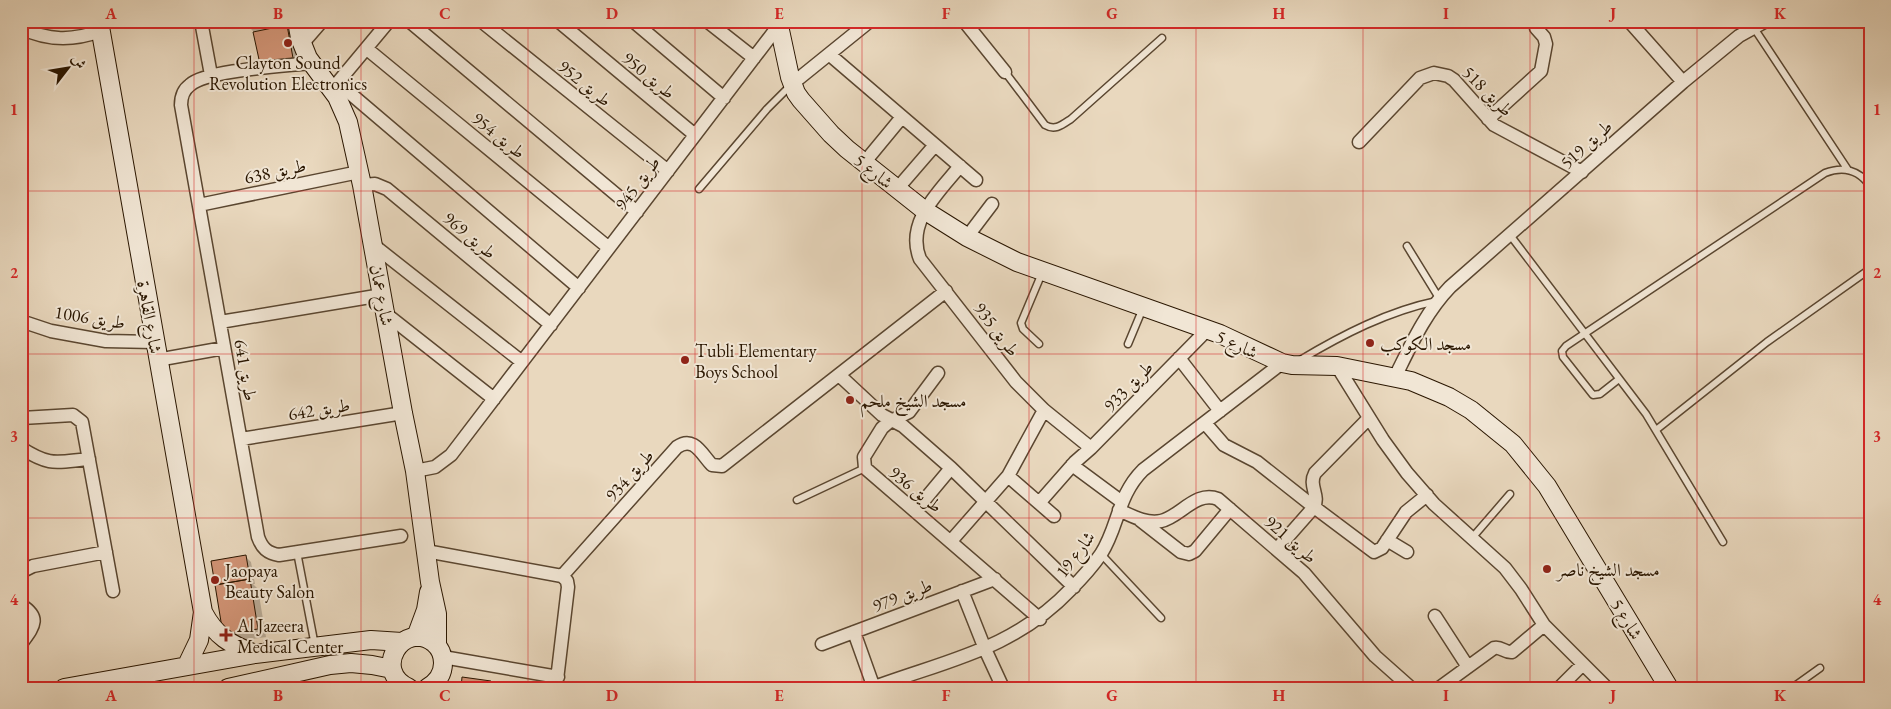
<svg xmlns="http://www.w3.org/2000/svg" width="1891" height="709" font-family="'EB Garamond',Amiri,serif">
<style>
.shadow{fill:#0003}
.building{fill:#d29577;stroke:#2a1600}
.lines{fill:none;stroke-linecap:round;stroke-linejoin:round}
.lane-casing{stroke:#5a4630;stroke-width:9}
.street-casing{stroke:#5a4630;stroke-width:15}
.secondary-casing{stroke:#2a1600;stroke-width:20}
.lane{stroke:#f1e6d5;stroke-width:6}
.street{stroke:#f1e6d5;stroke-width:12}
.secondary{stroke:#f1e6d5;stroke-width:18}
.grid{fill:none;stroke:#d62828;stroke-width:1;stroke-opacity:0.55}
.poi-dot{fill:#8f2418;stroke:#f1e6d5;stroke-width:2}
.labels{text-anchor:middle;dominant-baseline:central;stroke-width:4;stroke-linejoin:round;paint-order:stroke}
.poi-label{font-size:18px;fill:#2a1600;stroke:#f1e6d5;text-anchor:start}
.street-label{font-size:18px;fill:#2a1600;stroke:#f1e6d5}
.neatline{fill:none;stroke:#d62828;stroke-width:2}
.grid-label{font-size:16px;text-anchor:middle;font-weight:bold;fill:#d62828}
</style>
<rect width="100%" height="100%" fill="#e9d8be"/>
<filter id="stains"><feTurbulence type="fractalNoise" baseFrequency=".004" numOctaves="4"/><feColorMatrix values="0 0 0 0 .2 0 0 0 0 .09 0 0 0 0 .02 0 0 0 .5 -.17"/></filter>
<radialGradient id="worn" r=".72"><stop offset=".6" stop-color="#630" stop-opacity="0"/><stop offset="1" stop-color="#630" stop-opacity=".3"/></radialGradient>
<path class="shadow" d="M248 21H288L289 29 295 35 301 66 269 72 254 32 250 28Z
M245 556 251 562 255 584H253L258 589 266 637 233 642 224 634Z
M490 682 496 688H461Z"/>
<path class="building" d="M247 21H282V23L248 28Z
M287 25 293 58 260 64 253 32Z
M246 555 250 579 215 585 211 561Z
M250 579 258 629 223 634 215 585Z
M462 677 491 681 490 688H461Z"/>
<g class="lines">
<g class="lane-casing">
<path id="lane" d="M1754 28 1848 170
M1005 72 1045 125C1055 131 1062 125 1071 119L1162 38
M699 189 767 109 791 85
M1510 235 1646 414 1723 542
M1407 246 1439 298
M1039 344 1023 329 1021 323 1042 273
M1128 344 1143 308
M1300 360C1342 335 1388 311 1437 301
M1619 379 1600 394 1593 395 1563 357 1562 351 1566 346 1825 173C1843 166 1859 170 1870 186
M1656 430 1767 342 1870 269
M797 500 865 468
M1472 538 1510 494
M297 552 315 646
M1101 554 1161 618
M1792 688 1820 668"/>
</g>
<g class="street-casing">
<path id="street" d="M201 21 211 75
M409 21 637 212
M481 21 668 171
M558 21 695 135
M633 21 724 98
M707 21 754 58
M964 21 1005 72
M1629 21 1683 82
M21 28C48 41 73 41 100 31
M302 44 322 21
M367 49 609 248
M830 55 976 180
M311 63C286 66 206 70 190 85 183 90 181 98 181 105L258 537C262 548 267 553 279 555L401 536
M340 81 352 95 579 288
M792 84 870 21
M334 87 389 21
M1488 119 1541 71 1546 44 1544 37 1536 28
M1359 142 1420 78 1434 73 1448 76 1454 80 1494 125 1582 172
M864 163 902 117
M960 166C939 192 905 222 920 259L1016 382 1044 410 1091 448
M362 185 375 184 387 189 551 325
M897 189 935 145
M199 205 359 172
M967 237 992 204
M372 244 522 362
M386 314 494 399
M21 321 51 331 106 341 154 342
M220 322 382 295
M1179 358 1220 411
M157 360 224 348
M1337 366 1383 440 1407 473 1434 504 1505 568 1521 589 1544 625 1607 688
M938 373 909 412 889 422 882 428 864 457 865 468 1040 619
M839 375 882 415 903 426 951 468 1074 587
M1395 377C1411 345 1425 313 1450 287L1683 82 1739 36 1766 21
M22 418 73 415 82 422 113 591
M1205 423 1224 445 1257 462 1314 507 1374 552 1382 548 1406 512 1427 495
M241 439 403 413
M21 448C51 467 56 462 89 459
M1072 465 1122 502
M415 471 435 467 451 455 779 25
M1008 476 1054 516
M1039 503 1075 462 1091 448 1207 330
M916 510 951 468
M1119 510C1132 516 1146 524 1161 521 1180 517 1196 490 1218 499L1304 573 1375 656 1411 688
M1140 520 1181 552 1189 554 1195 551 1230 509
M1387 540 1407 552
M951 541 1008 476 1044 410
M1277 549 1314 507C1320 495 1308 486 1315 473L1369 418
M426 551 562 576
M21 572 33 566 106 552
M562 576 677 447C694 435 702 455 712 465L722 466 946 291
M962 591 985 649 1003 688
M21 605C42 618 33 627 21 644
M1435 616 1468 667
M854 632 874 688
M822 644 995 579
M443 657 558 677
M556 688 568 587 567 581 562 576
M872 688C947 660 1013 650 1071 589 1082 578 1092 567 1101 554 1119 526 1117 496 1143 470L1282 363
M1439 688 1494 648C1501 646 1505 653 1512 652L1544 625
M1559 688 1583 664"/>
</g>
<g class="secondary-casing">
<path id="secondary" d="M99 21 203 612 199 640 187 665
M297 21 300 38 308 58 337 97 348 122 362 185 403 413 415 471 430 582 437 614V646
M778 21 790 77 796 93 801 100 831 134 847 149 924 210 967 237 1017 262 1220 334 1282 363 1292 365 1337 366 1411 381 1449 397 1471 410 1513 444 1547 486 1669 688
M203 612C216 637 230 644 255 654
M416 637 426 610 429 592
M64 688 255 654 371 640 402 642
M228 688 330 665 351 663 372 665 392 669
M409 688C371 671 403 619 434 643 440 648 443 655 443 663 443 675 436 683 427 688"/>
</g>
<use href="#lane" class="lane"/>
<use href="#street" class="street"/>
<use href="#secondary" class="secondary"/>
</g>
<path class="grid" d="M194 21V688M361 21V688M528 21V688M695 21V688M862 21V688M1029 21V688M1196 21V688M1363 21V688M1530 21V688M1697 21V688M21 191H1870M21 354H1870M21 518H1870"/>
<g class="poi-dot">
<circle cx="288" cy="43" r="5"/>
<circle cx="1370" cy="343" r="5"/>
<circle cx="685" cy="360" r="5"/>
<circle cx="850" cy="400" r="5"/>
<circle cx="1547" cy="569" r="5"/>
<circle cx="215" cy="580" r="5"/>
<path d="M223.5 627.5h5v5h5v5h-5v5h-5v-5h-5v-5h5z"/>
</g>
<g class="labels">
<g class="poi-label">
<text x="288" y="62" text-anchor="middle">Clayton Sound<tspan x="288" dy="21">Revolution Electronics</tspan></text>
<text x="1380" y="343">مسجد الكوكب</text>
<text x="695" y="350">Tubli Elementary<tspan x="695" dy="21">Boys School</tspan></text>
<text x="860" y="400">مسجد الشيخ ملحم</text>
<text x="1557" y="569">مسجد الشيخ ناصر</text>
<text x="225" y="570">Jaopaya<tspan x="225" dy="21">Beauty Salon</tspan></text>
<text x="237" y="625">Al Jazeera<tspan x="237" dy="21">Medical Center</tspan></text>
</g>
<g class="street-label">
<text transform="translate(649 75) rotate(40)">طريق 950</text>
<text transform="translate(585 83) rotate(39)">طريق 952</text>
<text transform="translate(1488 91) rotate(45)">طريق 518</text>
<text transform="translate(499 135) rotate(39)">طريق 954</text>
<text transform="translate(1586 144) rotate(-42)">طريق 519</text>
<text transform="translate(275 171) rotate(-12)">طريق 638</text>
<text transform="translate(874 171) rotate(39)">شارع 5</text>
<text transform="translate(637 183) rotate(-53)">طريق 945</text>
<text transform="translate(470 235) rotate(40)">طريق 969</text>
<text transform="translate(382 295) rotate(79)">شارع عمان</text>
<text transform="translate(90 317) rotate(9)">طريق 1006</text>
<text transform="translate(150 317) rotate(80)">شارع القاهرة</text>
<text transform="translate(997 329) rotate(53)">طريق 935</text>
<text transform="translate(1237 344) rotate(25)">شارع 5</text>
<text transform="translate(246 370) rotate(80)">طريق 641</text>
<text transform="translate(1128 386) rotate(-46)">طريق 933</text>
<text transform="translate(319 409) rotate(-9)">طريق 642</text>
<text transform="translate(629 475) rotate(-48)">طريق 934</text>
<text transform="translate(916 489) rotate(39)">طريق 936</text>
<text transform="translate(1291 539) rotate(41)">طريق 921</text>
<text transform="translate(1075 554) rotate(-53)">شارع 19</text>
<text transform="translate(902 595) rotate(-21)">طريق 979</text>
<text transform="translate(1627 619) rotate(59)">شارع 5</text>
</g>
</g>
<rect width="1891" height="709" fill="none" stroke="#e9d8be" stroke-width="55"/>
<g transform="translate(68 68) rotate(59)" stroke="#f1e6d5" stroke-width="4" paint-order="stroke">
<path d="M0-4L9 19L0 12L-9 19Z" fill="#2a1600"/>
<text y="-8" font-size="14" font-weight="bold" text-anchor="middle" fill="#2a1600">ش</text>
</g>
<rect x="28" y="28" width="1836" height="654" class="neatline"/>
<g class="grid-label">
<text x="111" y="19">A</text>
<text x="278" y="19">B</text>
<text x="445" y="19">C</text>
<text x="612" y="19">D</text>
<text x="779" y="19">E</text>
<text x="946" y="19">F</text>
<text x="1112" y="19">G</text>
<text x="1279" y="19">H</text>
<text x="1446" y="19">I</text>
<text x="1613" y="19">J</text>
<text x="1780" y="19">K</text>
<text x="14" y="115">1</text>
<text x="1877" y="115">1</text>
<text x="14" y="278">2</text>
<text x="1877" y="278">2</text>
<text x="14" y="442">3</text>
<text x="1877" y="442">3</text>
<text x="14" y="605">4</text>
<text x="1877" y="605">4</text>
<text x="111" y="701">A</text>
<text x="278" y="701">B</text>
<text x="445" y="701">C</text>
<text x="612" y="701">D</text>
<text x="779" y="701">E</text>
<text x="946" y="701">F</text>
<text x="1112" y="701">G</text>
<text x="1279" y="701">H</text>
<text x="1446" y="701">I</text>
<text x="1613" y="701">J</text>
<text x="1780" y="701">K</text>
</g>
<rect width="100%" height="100%" filter="url(#stains)"/>
<rect width="100%" height="100%" fill="url(#worn)"/>
</svg>
